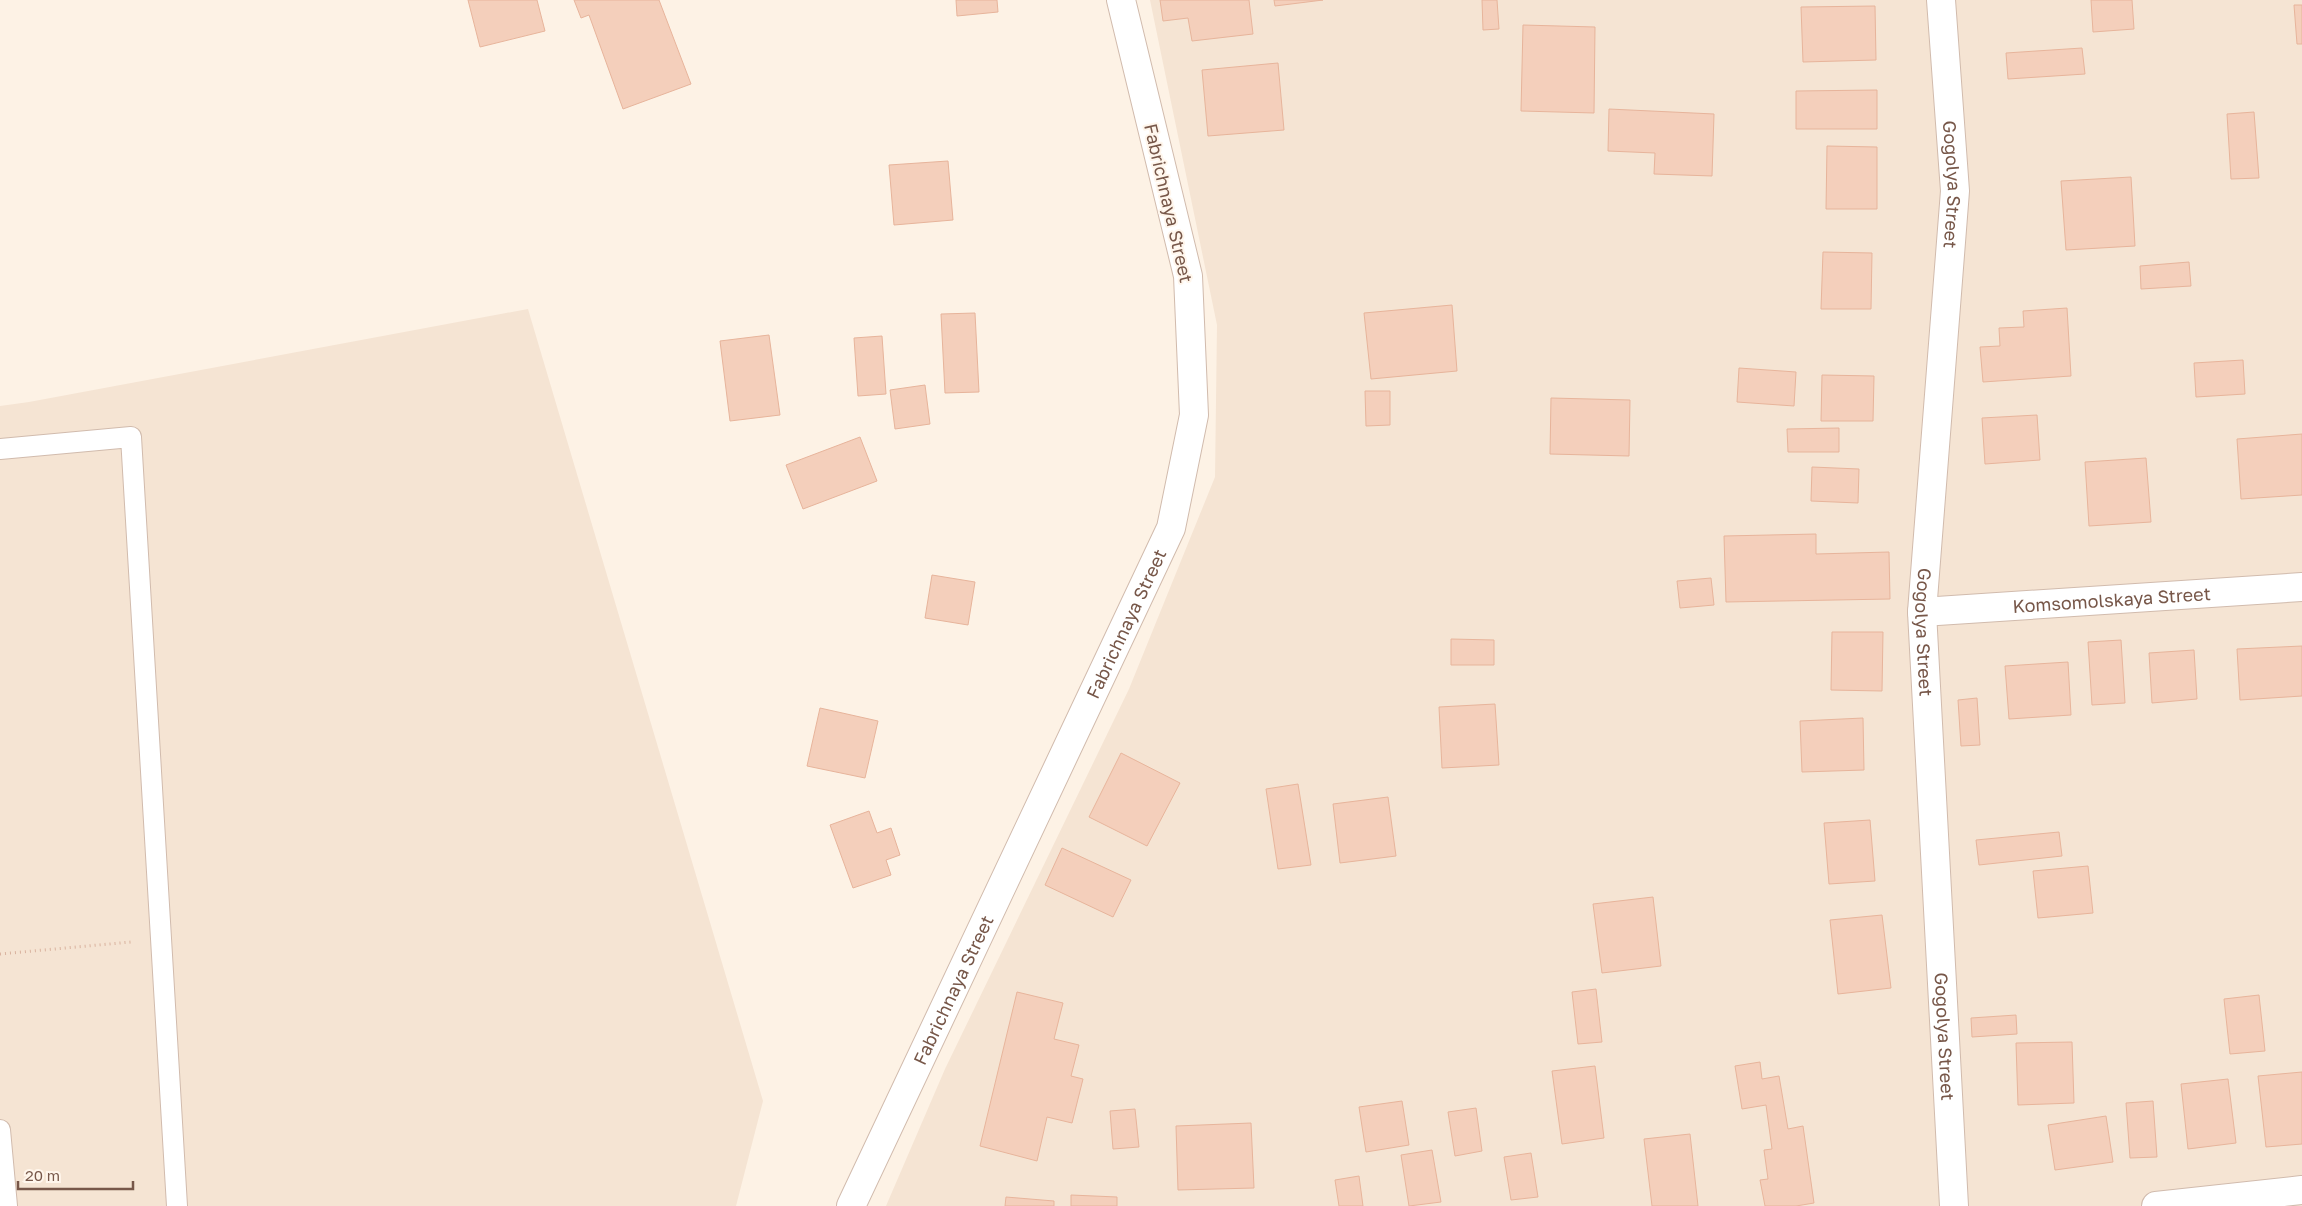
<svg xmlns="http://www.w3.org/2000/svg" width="2302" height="1206" font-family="'Golos Text',sans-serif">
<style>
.residential{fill:#f5e4d3}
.building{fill:#f4cfbb;stroke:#e7b49b}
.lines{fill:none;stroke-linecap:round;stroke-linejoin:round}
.service-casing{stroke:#d1bbad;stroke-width:22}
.minor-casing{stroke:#d1bbad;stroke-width:30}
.tertiary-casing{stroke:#d1bbad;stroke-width:30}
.path{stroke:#d9b29e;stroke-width:3;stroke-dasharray:1 4;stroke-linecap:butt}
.service{stroke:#fff;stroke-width:20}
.minor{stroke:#fff;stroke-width:28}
.tertiary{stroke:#fff;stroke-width:28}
.labels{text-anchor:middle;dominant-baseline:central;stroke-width:4;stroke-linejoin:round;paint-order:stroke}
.street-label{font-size:18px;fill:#775749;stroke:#fff6ec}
</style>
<rect width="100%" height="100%" fill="#fdf2e5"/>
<path class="residential" d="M1150 0H2302V1206H886L945 1069 1129 689 1215 477 1217 325Z
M528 309 763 1101 736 1206H0V406L29 402Z"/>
<path class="building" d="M468 0H537L545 31 480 47Z
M574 0H659L691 84 623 109 589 15 581 18Z
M956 0H997L998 12 957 16Z
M1160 0H1249L1253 34 1192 41 1188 18 1163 21Z
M1274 0H1323L1275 6Z
M1482 0H1497L1499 29 1483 30Z
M2091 0H2132L2134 29 2093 32Z
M2294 5H2302V44H2297Z
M1875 6 1876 60 1803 62 1801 7Z
M1523 25 1595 27 1594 113 1521 111Z
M2082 48 2085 74 2008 79 2006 53Z
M1278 63 1284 130 1208 136 1202 70Z
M1877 90V129H1796V91Z
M1609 109 1714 114 1712 176 1654 174 1655 153 1608 151Z
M2254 112 2259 178 2231 179 2227 114Z
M1827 146 1877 147V209H1826Z
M948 161 953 220 894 225 889 165Z
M2131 177 2135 246 2066 250 2061 181Z
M1823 252 1872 253 1871 309H1821Z
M2189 262 2191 286 2141 289 2140 266Z
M1452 305 1457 371 1371 379 1364 313Z
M2067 308 2071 376 1983 382 1980 347 2000 346 1999 328 2024 327 2023 311Z
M975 313 979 392 945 393 941 314Z
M769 335 780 415 730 421 720 341Z
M882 336 886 394 858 396 854 338Z
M2243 360 2245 394 2196 397 2194 363Z
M1739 368 1796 372 1794 406 1737 402Z
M1822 375 1874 376 1873 421H1821Z
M925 385 930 424 895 429 890 390Z
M1365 391H1390V425L1366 426Z
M1551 398 1630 400 1629 456 1550 454Z
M2037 415 2040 460 1985 464 1982 418Z
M1839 428V452H1788L1787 429Z
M2302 434V495L2241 499 2237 439Z
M860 437 877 481 803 509 786 465Z
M2146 458 2151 522 2089 526 2085 462Z
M1812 467 1859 469 1858 503 1811 501Z
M1816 534V554L1889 552 1890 599 1726 602 1724 536Z
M932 575 975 582 968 625 925 618Z
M1711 578 1714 605 1680 608 1677 581Z
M1832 632H1883L1882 691 1831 690Z
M1451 639 1494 640V665H1451Z
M2121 640 2125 703 2092 705 2088 642Z
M2302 646V696L2240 700 2237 649Z
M2194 650 2197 699 2152 703 2149 653Z
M2068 662 2071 715 2009 719 2005 666Z
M1977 698 1980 745 1961 746 1958 700Z
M1495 704 1499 765 1442 768 1439 707Z
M820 708 878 721 865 778 807 766Z
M1863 718 1864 770 1802 772 1800 721Z
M1121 753 1180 783 1147 846 1089 817Z
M1298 784 1311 865 1278 869 1266 789Z
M1388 797 1396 856 1340 863 1333 804Z
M869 811 877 833 891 828 900 855 886 860 891 875 853 888 830 825Z
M1870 820 1875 881 1829 884 1824 823Z
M2059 832 2062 856 1979 865 1976 840Z
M1062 848 1131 880 1113 917 1045 885Z
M2088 866 2093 913 2038 918 2033 871Z
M1653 897 1661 966 1602 973 1593 904Z
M1882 915 1891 988 1838 994 1830 920Z
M1596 989 1602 1042 1578 1044 1572 992Z
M1017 992 1063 1003 1054 1039 1079 1045 1071 1076 1083 1079 1072 1123 1047 1117 1037 1161 980 1146Z
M2259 995 2265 1051 2230 1054 2224 999Z
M2016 1015 2017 1034 1972 1037 1971 1018Z
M2072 1042 2074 1103 2018 1105 2016 1043Z
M1760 1062 1762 1079 1779 1076 1788 1129 1803 1126 1814 1203 1796 1206H1765L1760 1180 1768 1179 1764 1150 1772 1149 1766 1105 1742 1109 1735 1066Z
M1595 1066 1604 1138 1562 1144 1552 1071Z
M2302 1072V1144L2266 1147 2258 1076Z
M2228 1079 2236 1143 2188 1149 2181 1084Z
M1402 1101 1409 1145 1366 1152 1359 1107Z
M2153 1101 2157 1157 2130 1158 2126 1103Z
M1476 1108 1482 1151 1455 1156 1448 1112Z
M1135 1109 1139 1147 1113 1149 1110 1111Z
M2106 1116 2113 1162 2055 1170 2048 1125Z
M1251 1123 1254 1188 1178 1190 1176 1126Z
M1690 1134 1698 1206H1652L1644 1139Z
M1432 1150 1441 1202 1409 1206 1401 1155Z
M1531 1153 1538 1197 1511 1200 1504 1157Z
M1359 1176 1363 1206H1339L1335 1180Z
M1071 1195 1117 1197V1206H1071Z
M1006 1197 1054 1201V1206H1005Z"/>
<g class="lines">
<g class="service-casing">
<path id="service" d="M0 449 131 437 177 1206
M0 1130 7 1206"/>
</g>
<g class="minor-casing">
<g id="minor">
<path id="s1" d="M1941 0 1955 191 1922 612 1954 1206"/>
<path id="s2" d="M1922 612 2302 587"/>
<path d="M2156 1206 2302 1190"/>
</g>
</g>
<g class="tertiary-casing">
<g id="tertiary">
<path id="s3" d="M851 1206 1171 528 1194 415 1188 276 1121 0"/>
</g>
</g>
<path class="path" d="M0 954 131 942"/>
<use href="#service" class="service"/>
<use href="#minor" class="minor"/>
<use href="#tertiary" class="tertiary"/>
</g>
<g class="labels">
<g class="street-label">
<text stroke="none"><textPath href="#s1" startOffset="185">Gogolya Street</textPath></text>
<text transform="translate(1169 203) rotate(77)">Fabrichnaya Street</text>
<text stroke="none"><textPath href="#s2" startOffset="190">Komsomolskaya Street</textPath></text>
<text stroke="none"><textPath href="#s3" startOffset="644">Fabrichnaya Street</textPath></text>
<text stroke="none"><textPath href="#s1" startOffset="634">Gogolya Street</textPath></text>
<text stroke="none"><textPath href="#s3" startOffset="239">Fabrichnaya Street</textPath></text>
<text stroke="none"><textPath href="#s1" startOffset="1039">Gogolya Street</textPath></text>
</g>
</g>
<path d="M18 1181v8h115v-8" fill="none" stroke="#775749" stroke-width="2.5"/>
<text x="25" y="1181" font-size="15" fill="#775749" stroke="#fff6ec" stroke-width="4" paint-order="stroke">20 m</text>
</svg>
